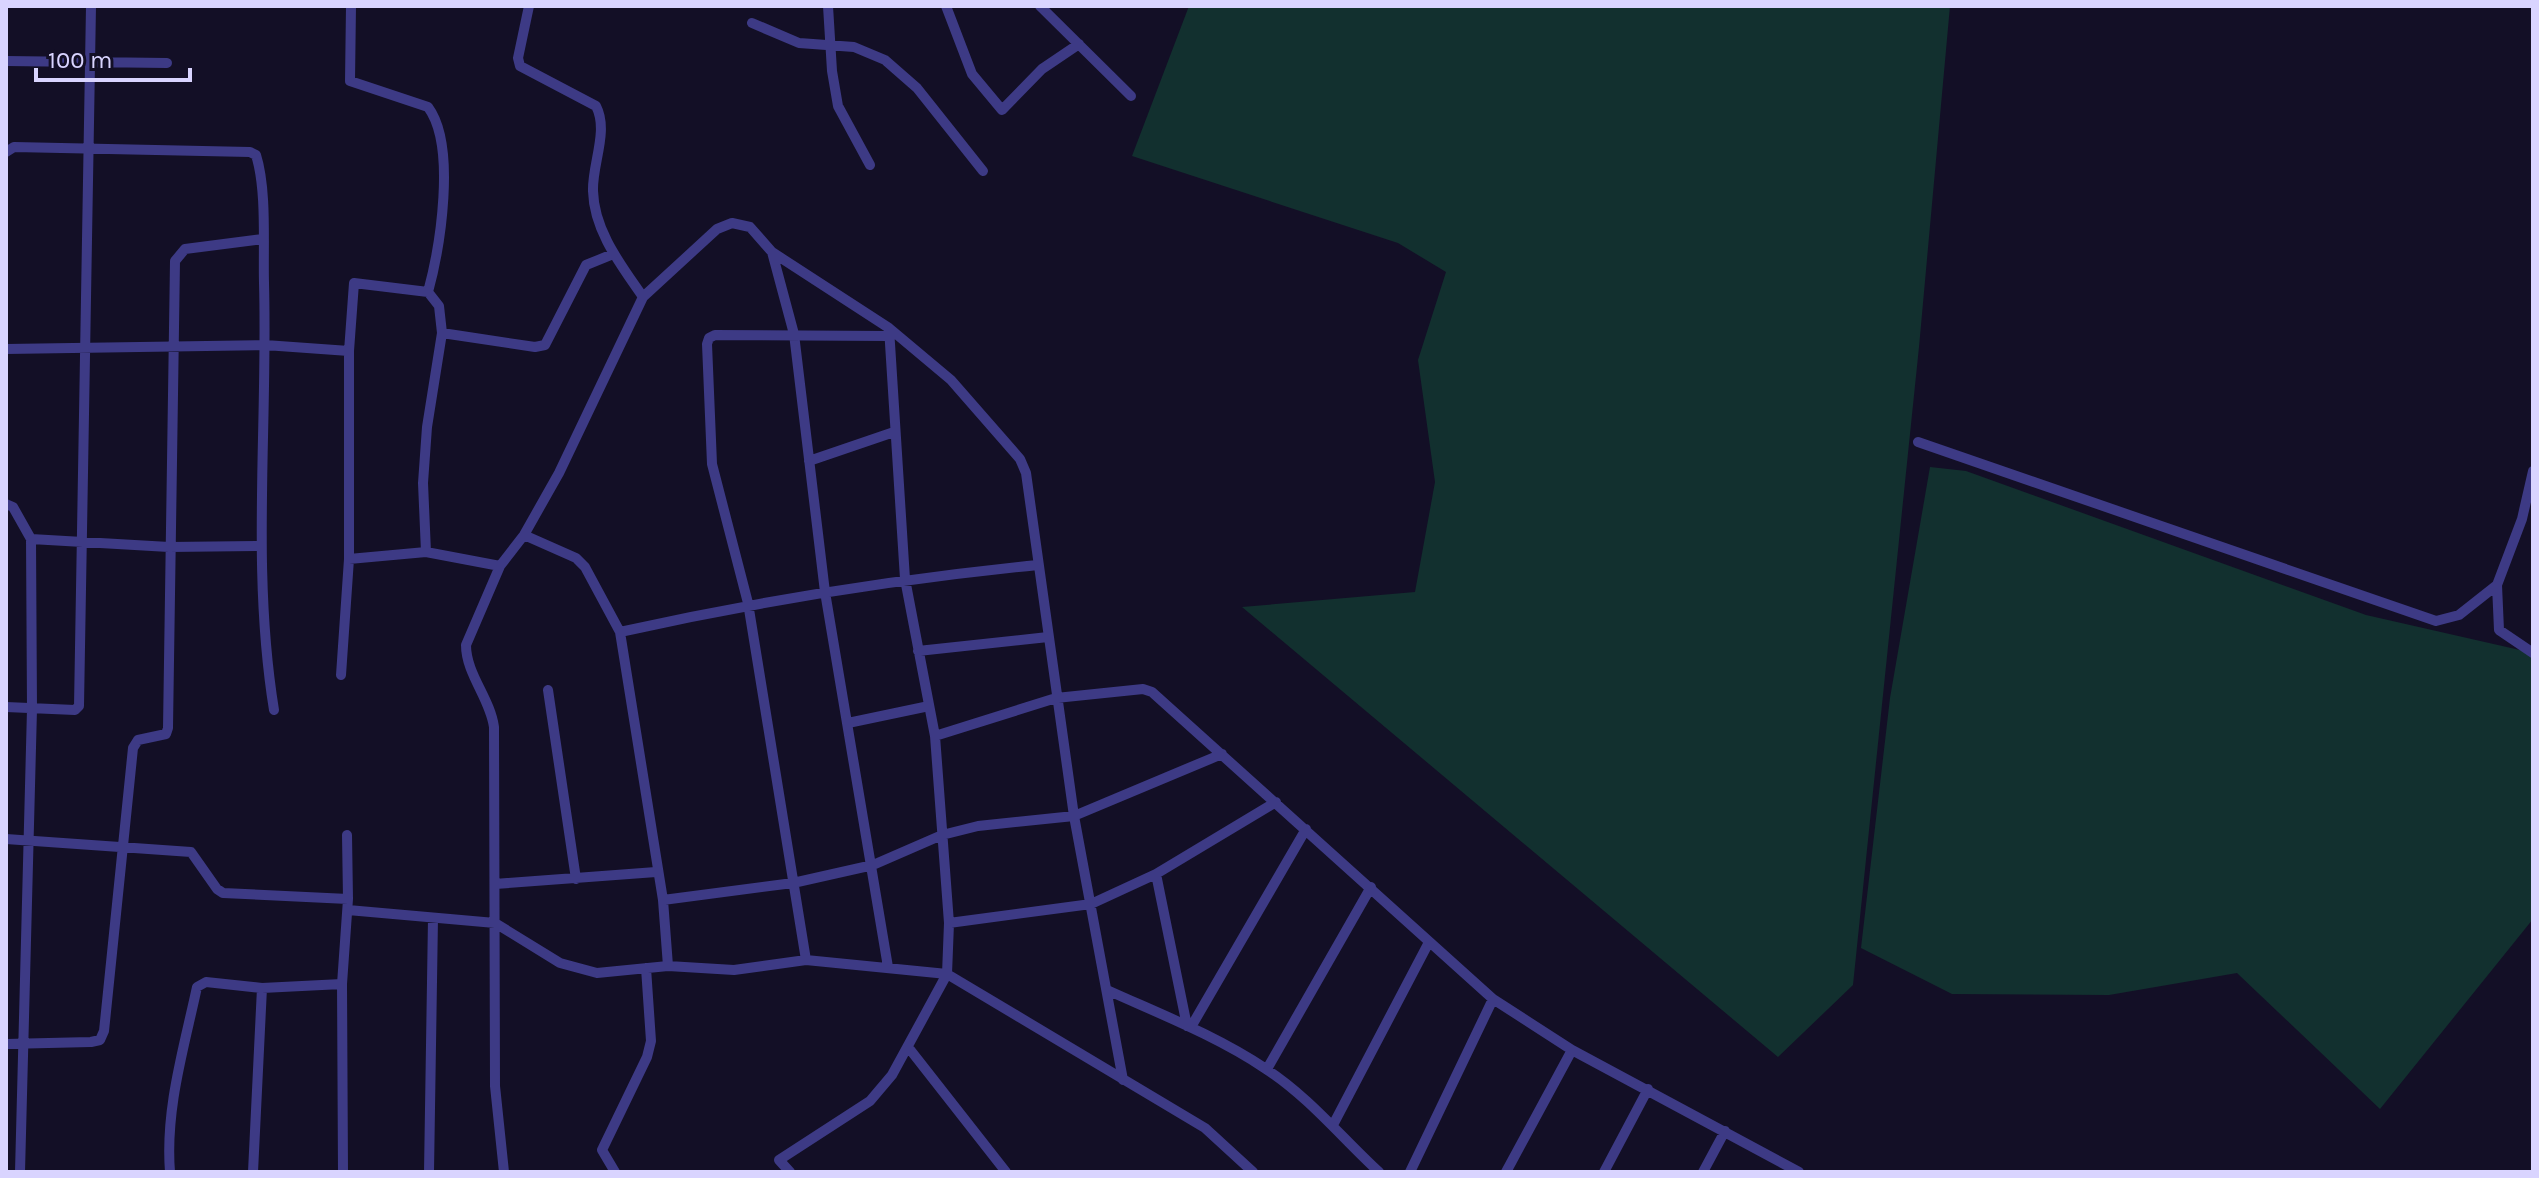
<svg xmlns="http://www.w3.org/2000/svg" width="2539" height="1178" font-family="Karla,sans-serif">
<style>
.green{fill:#12302f}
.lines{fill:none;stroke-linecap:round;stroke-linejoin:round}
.minor{stroke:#3d3a85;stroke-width:10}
</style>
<rect width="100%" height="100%" fill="#130f26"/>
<path class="green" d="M1189 6H1950L1919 347 1853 985 1778 1057 1242 607 1415 592 1435 482 1418 360 1446 272 1398 243 1132 156Z
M1930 467 1966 471 2366 615 2533 653V919L2380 1109 2237 973 2109 995 1952 994 1861 948 1890 698Z"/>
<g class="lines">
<path class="minor" d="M351 6 350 81 428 107C457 146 440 248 428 292
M529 6 518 58 520 66 596 106C609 131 592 164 593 191 594 231 621 265 643 297
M828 6 832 71 838 106 870 165
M946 6 972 74 1002 110 1042 69 1079 44
M1040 6 1131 96
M752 23 799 43 854 47 885 60 917 88 983 171
M6 61 167 63
M6 152 14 147 250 152 256 155C267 190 263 245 264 283 268 426 251 568 274 710
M772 252 794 334 825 592 888 967
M442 333 535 347 545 345 586 265 613 254
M6 349 265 345 349 351
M1918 442 2436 621 2459 615 2497 585 2522 519 2533 471
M809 461 894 432
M6 504 13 507 31 539 169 547 259 546
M524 535 576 558 585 567 620 632 663 900 668 966
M349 559 426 552 500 566
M2497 585 2499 630 2533 653
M620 632C759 601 897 579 1038 565
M918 651 1048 637
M341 675 349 559V351L354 283 428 292 439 306 442 333 427 427 423 483 426 552
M548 690 576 879
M6 707 75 710 79 706 91 6
M848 723 929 706
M935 736 1056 698 1143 689 1152 692 1493 999 1572 1050 1799 1172
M6 839 191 852 217 889 223 893 348 899
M495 884 656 872
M663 900 793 883 873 865 942 835 978 826 1074 816 1222 754
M348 910 495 923 560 963 597 973 668 966 734 970 806 960 947 974 1205 1128 1253 1172
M949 923 1091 904 1156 874
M806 960 748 603 712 464 707 344 709 338 715 335 889 336
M1107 990C1160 1014 1217 1036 1266 1069 1309 1097 1342 1138 1379 1172
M1187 1026 1156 874 1276 802
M1191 1027 1306 829
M6 1044 91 1042 100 1040 104 1031 133 748 138 740 166 734 168 728 175 261 185 249 263 239
M908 1047 1006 1172
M1267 1069 1371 887
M1333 1125 1428 944
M20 1172 32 709 31 539
M170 1172C165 1109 184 1048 197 987L206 982 262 988
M253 1172 262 988 342 984
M343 1172 342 984 348 899 347 835
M429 1172 433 918
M504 1172 495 1086 494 727C490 698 466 674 466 645L500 566 524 535 559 473 643 297 717 229 732 223 750 227 772 252 889 328 951 380 1020 459 1026 473 1074 816 1123 1080
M615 1172 602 1150 647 1057 651 1041 646 968
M790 1172 779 1160 870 1101 892 1075 947 974 949 923 935 736 905 579 889 328
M1410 1172 1493 999
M1506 1172 1572 1050
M1604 1172 1648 1089
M1703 1172 1725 1131"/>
</g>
<rect width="2539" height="1178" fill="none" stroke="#d9d4ff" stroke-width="16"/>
<path d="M36 68v12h154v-12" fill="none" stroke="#d9d4ff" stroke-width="4"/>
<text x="48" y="68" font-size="24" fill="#d9d4ff" stroke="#130f26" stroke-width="6" paint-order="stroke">100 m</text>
</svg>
